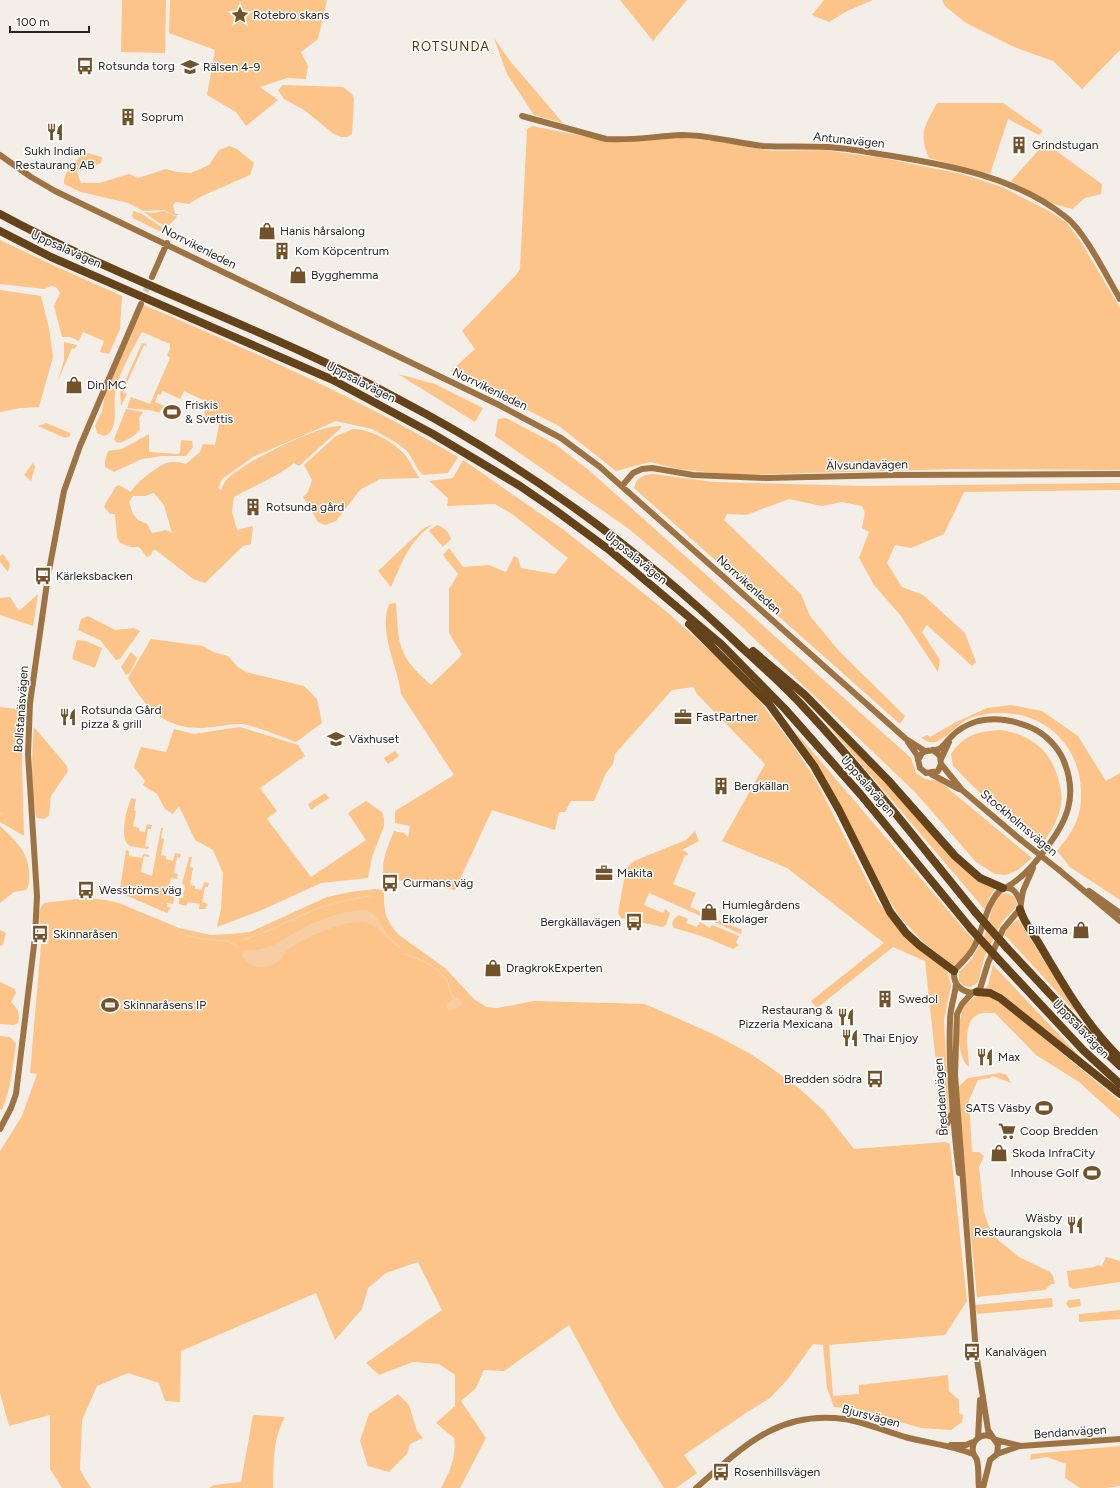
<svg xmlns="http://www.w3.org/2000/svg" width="1120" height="1488" font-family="Figtree,sans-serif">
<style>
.green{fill:#fcc488;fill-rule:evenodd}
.water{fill:#f7cea3}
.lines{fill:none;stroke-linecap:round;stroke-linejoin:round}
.stream{stroke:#f7cea3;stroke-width:1.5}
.secondary-tunnel{stroke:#cbc6c1;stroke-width:6;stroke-dasharray:6 3;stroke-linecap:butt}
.secondary{stroke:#9d7344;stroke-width:6}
.highway{stroke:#65431a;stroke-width:8}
.secondary-bridge{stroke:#9d7344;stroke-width:6}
.highway-bridge{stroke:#65431a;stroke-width:8}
.labels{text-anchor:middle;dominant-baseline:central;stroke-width:3;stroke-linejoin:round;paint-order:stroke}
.poi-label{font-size:12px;fill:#272523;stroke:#fff;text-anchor:start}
.street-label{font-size:12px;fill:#272523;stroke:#fff}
.neighbourhood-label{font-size:13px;letter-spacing:1px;fill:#593500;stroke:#fff}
</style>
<rect width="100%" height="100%" fill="#f4eee9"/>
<path class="green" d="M122 0H166L165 53 121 52Z
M170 0H327L318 39 301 52 308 66 306 79 287 78 260 87 278 100 246 126 236 112 207 95 215 50 169 33Z
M620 0H687L653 41Z
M824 0H873L847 11 829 22 812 15Z
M942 0H1120V50L1082 89 1053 61 1014 47 966 23 945 6Z
M494 38 510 61 563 123 534 115 507 74Z
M283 85 343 87 352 94 354 99 352 134 347 137H341L334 134 304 110 284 99 278 90Z
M937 103H1003L1043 131 1039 135 1008 119 990 174 929 158C918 133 925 126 937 103Z
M532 126 613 142 682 138 717 141 772 151 824 150 882 158 962 174 1002 187 1047 210 1066 222 1081 242 1120 308V470L955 469 734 475 678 469 650 462 616 471 559 426 451 371 475 349 462 331 516 275 520 269 527 129Z
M1045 143 1102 184 1101 194 1085 198 1072 209 1054 204 1011 181Z
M229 146 237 149 254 163 250 175 202 196 189 204 176 202 173 205 175 214H179L176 216 164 210 143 211 128 203 81 192 64 184C63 171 76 162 84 152L102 157 101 163 77 172 81 183H99L129 174 138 178 166 169 177 172 191 173 209 165 219 150Z
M133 211 142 214 166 230 159 231 133 218 132 216Z
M164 211 177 217 168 226 159 223 144 212 154 213Z
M0 240 57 267 122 296 120 329 109 354 100 352 104 341 83 332 79 341 70 337H62L54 306 60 293 56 287 51 286 44 289 0 284Z
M0 290 41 296 49 328 53 357 39 407 21 408 0 412Z
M144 305C252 351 358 398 458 457L448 473 423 475 419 471 408 452 397 443 372 429 336 421 253 457 222 479 218 488 221 490C223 486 224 482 227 479 242 463 320 424 341 426V428L299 466 294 463C277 477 254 486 234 497L232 512 237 530 253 526 251 544 243 546 205 583 193 579 156 550H153L151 555 147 557 139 547H130L120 543 117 537 115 514H110L104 507C107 499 112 495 115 487L119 485 131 492C135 483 157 467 166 463 173 461 180 462 186 464L200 452 203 444 215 445 219 425 216 424V420L204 419 205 401 184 391 180 399 163 391 160 395 158 394 155 402 164 406 159 413C149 408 139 410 127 408L131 397 150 404 170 358 167 355 170 349V344L142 332C133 348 117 377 115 394 113 407 120 430 104 436L97 433 95 426 102 411 105 394ZM154 493 164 505 172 533 166 530 152 533 147 524 138 520 133 514 129 502 133 496H145Z
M64 342 77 345 75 349 72 348 58 381 64 360Z
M142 343 146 344 147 347 144 345 123 392 127 394 121 406 120 393Z
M398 374 435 384 483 408 475 422Z
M126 409 143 412 139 418 140 429C136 436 125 442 117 443L114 439Z
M506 418 555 444 591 472 911 758 916 773 925 779 939 781 1032 858 1018 870 1006 875 995 874 976 862 915 792 741 626 678 570 629 529 495 436 498 419Z
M46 423 70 433V436L65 438 38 426Z
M353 429C370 429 394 442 405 455 411 462 414 472 420 478L380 479 360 490 336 521 325 525 318 522 303 497 308 492 312 480 304 465 336 436Z
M149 434V452L178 454 180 453 181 440 192 441 193 447 186 456H162L142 459 114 472 105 467V460L108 451 122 449Z
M463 460 564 530 667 612 719 659 758 699 794 747 814 777 877 900 901 932 916 947 944 968 948 973 951 986 944 1020 949 1114 943 1127 925 961 893 947 817 1008 811 1001 884 943 787 868 722 841 765 764 697 694 693 687 672 690 615 754 613 764 606 773 594 801H571L565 812H559L555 830 492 810 455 890 385 878C379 864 389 844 394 831L404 833 408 837 410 826 395 823V811L454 775 401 694C398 666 378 633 389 604L396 603C399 646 397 655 431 685L462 655 449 633V589L458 574 443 555 449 548 463 567 489 565 506 572 514 556 518 558 521 568 555 574 568 558 512 514 495 504 447 506 448 498 429 481 453 478Z
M33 463 35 467 31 481 24 475Z
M653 474 714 482 865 486 1120 483V490L964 492 944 534 911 548 895 545 887 563 902 587 923 595 965 633 976 662 972 666 927 625 922 632 940 660 938 672 901 616 874 585 859 558 869 532 862 528 865 513 862 506 842 502 822 506 789 499 746 515 727 514 724 520 801 594 810 616 839 651 905 716 900 724 634 488 637 480 645 475Z
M433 524C407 544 404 559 391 587L378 571 424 528Z
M437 525C444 527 449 532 451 539L443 547 429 531Z
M3 554 10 564 8 572 0 562V556Z
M38 594 33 626 0 615V598L10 597 19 611Z
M88 616 115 630 134 628 140 631 120 659 116 660 100 640 78 630 81 619Z
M151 639 203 646 213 652 228 656 238 667 246 672 304 686 317 699 322 723 296 742C284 738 251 724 241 724 228 724 216 727 204 728 165 729 146 709 128 678Z
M77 640 86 641 102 648 95 668 72 659Z
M131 652 137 658 130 673 126 675 121 667Z
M1011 705 1042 711 1078 736 1106 781 1120 773V900L1070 867 1057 851C1073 831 1082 818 1081 791 1079 733 1027 701 973 717 958 722 951 735 938 741 932 744 926 741 921 738L927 735 930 737 956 722 987 708Z
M0 707 24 710 22 762 24 836 0 822Z
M816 711 884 780 953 859 995 888 989 898 986 911Z
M34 727 67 766 68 771 51 796 49 816 44 819 37 818C30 798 32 749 34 727Z
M240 727 298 745 305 756 260 788 277 811 267 819 311 877 366 840 348 813 366 801 382 812 384 818V826L372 857 368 878 321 883 262 910 217 927 221 909 223 873 213 850 195 840 179 806 173 814 165 809 157 794 143 785 145 781 134 767 141 747 166 752 174 729 194 734Z
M794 730 975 942 968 955 954 966 923 942 899 916 887 896 826 778Z
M1001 730C1029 734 1050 749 1058 778 1060 786 1063 797 1061 805 1058 821 1050 833 1041 846L991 804 953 766 951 754C964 735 978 731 1001 730Z
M395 751 399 756 388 764 384 758Z
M325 793 329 798 311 810 308 804Z
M131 798 136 799 134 810 136 811 133 826 139 828V831L145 832 147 824 152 825 151 829H148L145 846 150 847 147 849 130 846C118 839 127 809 131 798Z
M0 826C15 840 28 851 29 872 29 880 30 884 26 890L14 892 0 903Z
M161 828H163L161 838 164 839 161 855 166 856V859L173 861 175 853 181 854 180 858 177 857 174 873 178 874 177 879 171 878 167 895 174 897 173 904 167 903V907L171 908 167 913 125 895 121 893 120 888 126 850 129 851V856L142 858 143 854 149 855V857L144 856 141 872 152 876Z
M695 831 699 841 682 850 688 853 687 856 685 855 673 884 696 893 690 907 742 930 741 934 649 893 644 905 663 913 665 909 670 913 666 925 662 927 621 918 618 913 626 869 634 861 686 840Z
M189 857H192L190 867 193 868 190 885 195 886V889L202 890 204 882 209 883 208 887H205L202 902 208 904 205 909H199L200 904 188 902 186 906 179 904V898H183L185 885 182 884Z
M375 889 384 890V903L386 916 392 927 399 935 445 968 474 999 486 1007 497 1008 534 1001 645 1004 713 1034 749 1053 767 1065 800 1089 824 1111 854 1149 945 1142 950 1144 967 1301 945 1335 829 1345 833 1396 859 1394V1385L948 1375 949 1391 959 1400V1413L963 1415 962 1422 951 1430 921 1428 851 1408 834 1407 827 1388 823 1345 813 1344 787 1380 770 1398 749 1411 684 1455 697 1473 676 1488H664L616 1412 569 1325 504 1371 484 1370 476 1388 461 1401 486 1438 460 1488H441C449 1473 457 1456 454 1438L436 1423 455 1406V1375L439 1364 413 1362 379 1375 366 1363 442 1310 418 1262 386 1273 368 1288 362 1309 335 1340 316 1293 181 1351 180 1402 165 1401 159 1383 128 1373 97 1386 82 1420 80 1470 91 1488H62L50 1469V1415L9 1426 0 1393V1151L22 1116 37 1074 30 1073 42 933C40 922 36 911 44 903L85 898 106 900 119 903 179 928 211 935 230 934 250 932 327 897 350 892Z
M1007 893 1015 897 1017 905 1015 908 1002 922 985 955 978 982 971 987 964 986 959 981V972L972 959 985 935 994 902 1001 894Z
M679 915 688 919 686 923 697 927 700 922 710 928 712 925 739 936 736 943 739 945 733 949 702 936 674 928 672 924 674 919Z
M1018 919 1078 1015 1004 934 1008 928Z
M0 930 6 933 3 945 0 946Z
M993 965 1084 1061 1003 995 996 991 985 989 988 985Z
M0 982 15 989 16 993 11 1002C17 1007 21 1015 18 1023L14 1025 0 1024Z
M979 995 990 996 1002 1004 1120 1101V1119L1079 1082 1036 1055 995 1013C990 1013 983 1012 979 1014 961 1021 969 1053 969 1067 956 1057 957 1023 963 1009 966 1001 973 998 979 995Z
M0 1036 10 1037 16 1043C13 1066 11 1088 2 1110L0 1109Z
M1000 1073 1007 1075 1011 1083 993 1076 990 1078 978 1080 969 1100 972 1152H979L984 1156 979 1167 984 1212 989 1227 997 1239 1019 1257 1050 1272 1053 1276 1055 1284H1051L1045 1290 977 1297 958 1105 959 1086 968 1078Z
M1106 1257 1120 1261V1282L1073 1289 1069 1287 1067 1271 1094 1267 1098 1265 1102 1266Z
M1052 1298 1053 1307 977 1314 975 1305Z
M1080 1299 1081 1306 1069 1308 1066 1304 1068 1300Z
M1120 1310V1319L1079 1322V1314Z
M398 1394 409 1405 417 1431 423 1438 410 1444 407 1454 389 1472 368 1466 360 1441 369 1414Z
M253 1415 285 1417C272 1441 274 1462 273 1488H209L214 1485 241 1482Z
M1120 1446V1486L1106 1488H1080L1065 1478 1066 1464 1047 1457 1030 1460 1031 1454Z"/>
<path class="water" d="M366 910 374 914 386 932 383 934C378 929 375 925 368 923 350 917 299 939 286 952 280 957 279 963 270 966 259 969 247 965 242 955L244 950C270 953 288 935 309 925 321 920 335 914 347 912 353 911 359 911 366 910Z
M456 997 462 1001C461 1008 454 1011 448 1010L446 1005Z"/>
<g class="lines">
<path class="stream" d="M0 813 2 814
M178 933 202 939 228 941 238 947
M384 933 400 948
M245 939C271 931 294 918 319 908 335 902 352 899 370 896
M405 954C419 959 436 965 445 978 450 984 449 992 454 998"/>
<path class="secondary-tunnel" d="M142 300 150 281"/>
<path class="secondary" d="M522 116 606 139C632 141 657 136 682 135 709 135 736 143 763 146 784 147 805 146 827 147 847 148 867 152 886 155 949 165 1017 177 1067 218 1085 232 1108 279 1120 299
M0 155 31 177 55 191 497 404 561 438 600 467 906 739 925 751
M152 277 167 243
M622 486 633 473 642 469 652 468 693 475 766 478 896 475 1120 474
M908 742 917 755 920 768 926 773 938 771 941 764 940 756 933 750
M941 759 949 742
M918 760 922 753C928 749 933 752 939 749 943 747 947 741 950 738 957 730 968 724 978 721 996 717 1016 721 1032 728 1045 734 1057 746 1063 759 1079 796 1067 822 1044 851 1034 865 1022 878 1007 887
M941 764 962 790 1021 840
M931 774 959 789
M1059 870 1120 921
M1089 891 1120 913
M1021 904C1018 895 1014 886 1003 888 986 901 984 929 974 947 969 957 961 963 954 971 953 984 960 991 972 993L980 989 988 963 1003 929 1020 909 1023 891 1033 868
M956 984C955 996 950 1008 950 1020 948 1071 953 1123 959 1173
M972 993 962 1004 957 1014 955 1075 976 1353 988 1430 998 1445 997 1454 990 1460 983 1488
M0 1129 11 1108 16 1094 35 937 37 896 28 754 30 703 48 576 64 491 80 446 141 304
M939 1132 945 1128 951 1115
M978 1438 980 1400
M996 1440 1021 1446 1120 1439
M951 1445H966L973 1442
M997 1454 1020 1446
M696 1488C742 1448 777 1410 844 1419 864 1422 885 1431 905 1437 927 1443 951 1445 973 1454
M979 1488C978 1479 979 1468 977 1460 976 1457 973 1455 973 1452 971 1440 982 1432 992 1437"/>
<path class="highway" d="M0 214C130 284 270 330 400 400 526 466 639 549 741 647 761 665 781 683 799 702 862 769 918 842 976 913
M0 231 51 257 333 380 433 434 520 486 555 510 608 549 721 644 785 709 861 795 971 929
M689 624 769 704 814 766 839 810 890 912 906 933 919 945 954 971
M753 651 805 695 888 780 955 856 980 878 1003 888
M1020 909C1024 924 1034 934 1041 947 1064 986 1087 1026 1120 1058
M1007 948 1093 1040 1120 1066
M1000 961 1084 1051 1120 1084
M977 992 990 993 1000 998 1120 1094"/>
<path class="secondary-bridge" d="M1021 840 1059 870"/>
<path class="highway-bridge" d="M976 913 1007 948
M971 929 1000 961"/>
</g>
<defs>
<g id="sight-bare" transform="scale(1.38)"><path d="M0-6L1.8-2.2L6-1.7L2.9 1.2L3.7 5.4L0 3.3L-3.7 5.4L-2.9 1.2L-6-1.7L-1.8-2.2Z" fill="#735129" stroke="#fff" stroke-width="2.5" paint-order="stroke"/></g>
<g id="bus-bare" transform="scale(1.38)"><path d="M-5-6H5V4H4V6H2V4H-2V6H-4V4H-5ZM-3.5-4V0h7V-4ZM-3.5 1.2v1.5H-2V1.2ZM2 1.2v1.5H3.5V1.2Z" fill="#735129" stroke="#fff" stroke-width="2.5" paint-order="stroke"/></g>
<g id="school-bare" transform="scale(1.38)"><path d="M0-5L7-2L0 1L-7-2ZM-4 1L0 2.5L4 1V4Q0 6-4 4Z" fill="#735129" stroke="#fff" stroke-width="2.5" paint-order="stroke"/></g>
<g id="building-bare" transform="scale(1.38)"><path d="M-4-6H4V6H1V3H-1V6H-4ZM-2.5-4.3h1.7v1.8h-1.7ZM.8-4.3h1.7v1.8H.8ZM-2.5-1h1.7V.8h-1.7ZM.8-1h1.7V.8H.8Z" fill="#735129" stroke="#fff" stroke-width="2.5" paint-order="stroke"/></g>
<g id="restaurant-bare" transform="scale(1.38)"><path d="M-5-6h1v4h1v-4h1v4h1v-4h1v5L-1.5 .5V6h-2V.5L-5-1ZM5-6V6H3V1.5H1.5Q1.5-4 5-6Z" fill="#735129" stroke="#fff" stroke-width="2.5" paint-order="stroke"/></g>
<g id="shop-bare" transform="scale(1.38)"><path d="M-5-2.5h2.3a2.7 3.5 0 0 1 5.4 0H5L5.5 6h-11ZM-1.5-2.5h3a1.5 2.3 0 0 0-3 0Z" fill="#735129" stroke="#fff" stroke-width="2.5" paint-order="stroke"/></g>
<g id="stadium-bare" transform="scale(1.38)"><path d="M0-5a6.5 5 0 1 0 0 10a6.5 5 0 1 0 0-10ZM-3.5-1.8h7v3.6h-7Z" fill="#735129" stroke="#fff" stroke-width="2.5" paint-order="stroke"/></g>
<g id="office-bare" transform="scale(1.38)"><path d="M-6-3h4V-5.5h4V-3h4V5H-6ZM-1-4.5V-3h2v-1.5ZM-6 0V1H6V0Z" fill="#735129" stroke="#fff" stroke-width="2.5" paint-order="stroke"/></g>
<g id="supermarket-bare" transform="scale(1.38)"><path d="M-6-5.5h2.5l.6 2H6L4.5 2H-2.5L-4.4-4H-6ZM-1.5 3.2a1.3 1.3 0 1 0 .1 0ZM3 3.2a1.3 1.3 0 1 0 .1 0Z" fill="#735129" stroke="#fff" stroke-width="2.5" paint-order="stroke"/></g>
</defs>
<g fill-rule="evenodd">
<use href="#sight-bare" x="240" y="15"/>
<use href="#bus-bare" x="85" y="66"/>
<use href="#school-bare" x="190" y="67"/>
<use href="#building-bare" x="128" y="117"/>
<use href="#restaurant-bare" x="55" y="132"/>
<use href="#building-bare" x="1019" y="145"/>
<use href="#shop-bare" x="267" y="231"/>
<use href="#building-bare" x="282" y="251"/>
<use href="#shop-bare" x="298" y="275"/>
<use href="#shop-bare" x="74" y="385"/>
<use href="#stadium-bare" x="172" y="412"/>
<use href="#building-bare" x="253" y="507"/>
<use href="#bus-bare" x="43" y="576"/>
<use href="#restaurant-bare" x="68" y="717"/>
<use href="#office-bare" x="683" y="717"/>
<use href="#school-bare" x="336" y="739"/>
<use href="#building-bare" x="721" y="786"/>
<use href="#office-bare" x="604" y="873"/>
<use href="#bus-bare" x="390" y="883"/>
<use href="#bus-bare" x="86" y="890"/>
<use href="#shop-bare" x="709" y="912"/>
<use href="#bus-bare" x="634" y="922"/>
<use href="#shop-bare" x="1081" y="930"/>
<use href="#bus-bare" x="40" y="934"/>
<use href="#shop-bare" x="493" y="968"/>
<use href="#building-bare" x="885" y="999"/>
<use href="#stadium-bare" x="110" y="1005"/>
<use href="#restaurant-bare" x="846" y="1017"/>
<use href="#restaurant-bare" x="850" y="1038"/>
<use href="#restaurant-bare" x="985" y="1057"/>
<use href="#bus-bare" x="875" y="1079"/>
<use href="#stadium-bare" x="1044" y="1108"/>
<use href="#supermarket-bare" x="1007" y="1131"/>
<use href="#shop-bare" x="999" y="1153"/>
<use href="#stadium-bare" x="1092" y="1173"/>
<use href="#restaurant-bare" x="1075" y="1225"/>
<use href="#bus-bare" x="972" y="1352"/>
<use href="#bus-bare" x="721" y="1472"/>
</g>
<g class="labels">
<g class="poi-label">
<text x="253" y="15">Rotebro skans</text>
<text x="98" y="66">Rotsunda torg</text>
<text x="203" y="67">Rälsen 4-9</text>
<text x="141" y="117">Soprum</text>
<text x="1032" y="145">Grindstugan</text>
<text x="55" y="151" text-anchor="middle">Sukh Indian<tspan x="55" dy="14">Restaurang AB</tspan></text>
<text x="280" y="231">Hanis hårsalong</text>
<text x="295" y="251">Kom Köpcentrum</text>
<text x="311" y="275">Bygghemma</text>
<text x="87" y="385">Din MC</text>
<text x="185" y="405">Friskis<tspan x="185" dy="14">&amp; Svettis</tspan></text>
<text x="266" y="507">Rotsunda gård</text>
<text x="56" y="576">Kärleksbacken</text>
<text x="81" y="710">Rotsunda Gård<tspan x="81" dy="14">pizza &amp; grill</tspan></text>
<text x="696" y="717">FastPartner</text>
<text x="349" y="739">Växhuset</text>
<text x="734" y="786">Bergkällan</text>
<text x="617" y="873">Makita</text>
<text x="403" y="883">Curmans väg</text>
<text x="99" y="890">Wesströms väg</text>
<text x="722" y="905">Humlegårdens<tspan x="722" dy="14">Ekolager</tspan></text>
<text x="621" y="922" text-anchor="end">Bergkällavägen</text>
<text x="1068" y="930" text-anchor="end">Biltema</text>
<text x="53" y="934">Skinnaråsen</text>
<text x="506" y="968">DragkrokExperten</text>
<text x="898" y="999">Swedol</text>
<text x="123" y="1005">Skinnaråsens IP</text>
<text x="833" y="1010" text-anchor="end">Restaurang &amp;<tspan x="833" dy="14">Pizzeria Mexicana</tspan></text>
<text x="863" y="1038">Thai Enjoy</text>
<text x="998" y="1057">Max</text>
<text x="862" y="1079" text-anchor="end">Bredden södra</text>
<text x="1031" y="1108" text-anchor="end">SATS Väsby</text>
<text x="1020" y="1131">Coop Bredden</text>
<text x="1012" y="1153">Skoda InfraCity</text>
<text x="1079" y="1173" text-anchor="end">Inhouse Golf</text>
<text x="1062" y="1218" text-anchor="end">Wäsby<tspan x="1062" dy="14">Restaurangskola</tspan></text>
<text x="985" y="1352">Kanalvägen</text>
<text x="734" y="1472">Rosenhillsvägen</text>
</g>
<g class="street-label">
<text transform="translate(849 140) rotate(6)">Antunavägen</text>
<text transform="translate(199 247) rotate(27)">Norrvikenleden</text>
<text transform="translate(66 249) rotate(24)">Uppsalavägen</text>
<text transform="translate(361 382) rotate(27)">Uppsalavägen</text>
<text transform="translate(490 389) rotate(26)">Norrvikenleden</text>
<text transform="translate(867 465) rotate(-1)">Älvsundavägen</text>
<text transform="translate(636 558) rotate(39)">Uppsalavägen</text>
<text transform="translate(749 585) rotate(42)">Norrvikenleden</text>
<text transform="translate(21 709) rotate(-86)">Bollstanäsvägen</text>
<text transform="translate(868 786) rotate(49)">Uppsalavägen</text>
<text transform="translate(1019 823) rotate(40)">Stockholmsvägen</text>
<text transform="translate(1081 1029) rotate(46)">Uppsalavägen</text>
<text transform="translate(941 1097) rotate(-94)">Breddenvägen</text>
<text transform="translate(871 1416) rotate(15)">Bjursvägen</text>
<text transform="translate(1070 1432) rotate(-4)">Bendanvägen</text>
</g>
<g class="neighbourhood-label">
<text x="451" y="46">ROTSUNDA</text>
</g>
</g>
<path d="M10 26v6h79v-6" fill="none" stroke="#272523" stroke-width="2"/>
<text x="16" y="26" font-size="12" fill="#272523" stroke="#ffffff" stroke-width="3" paint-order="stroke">100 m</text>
</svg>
